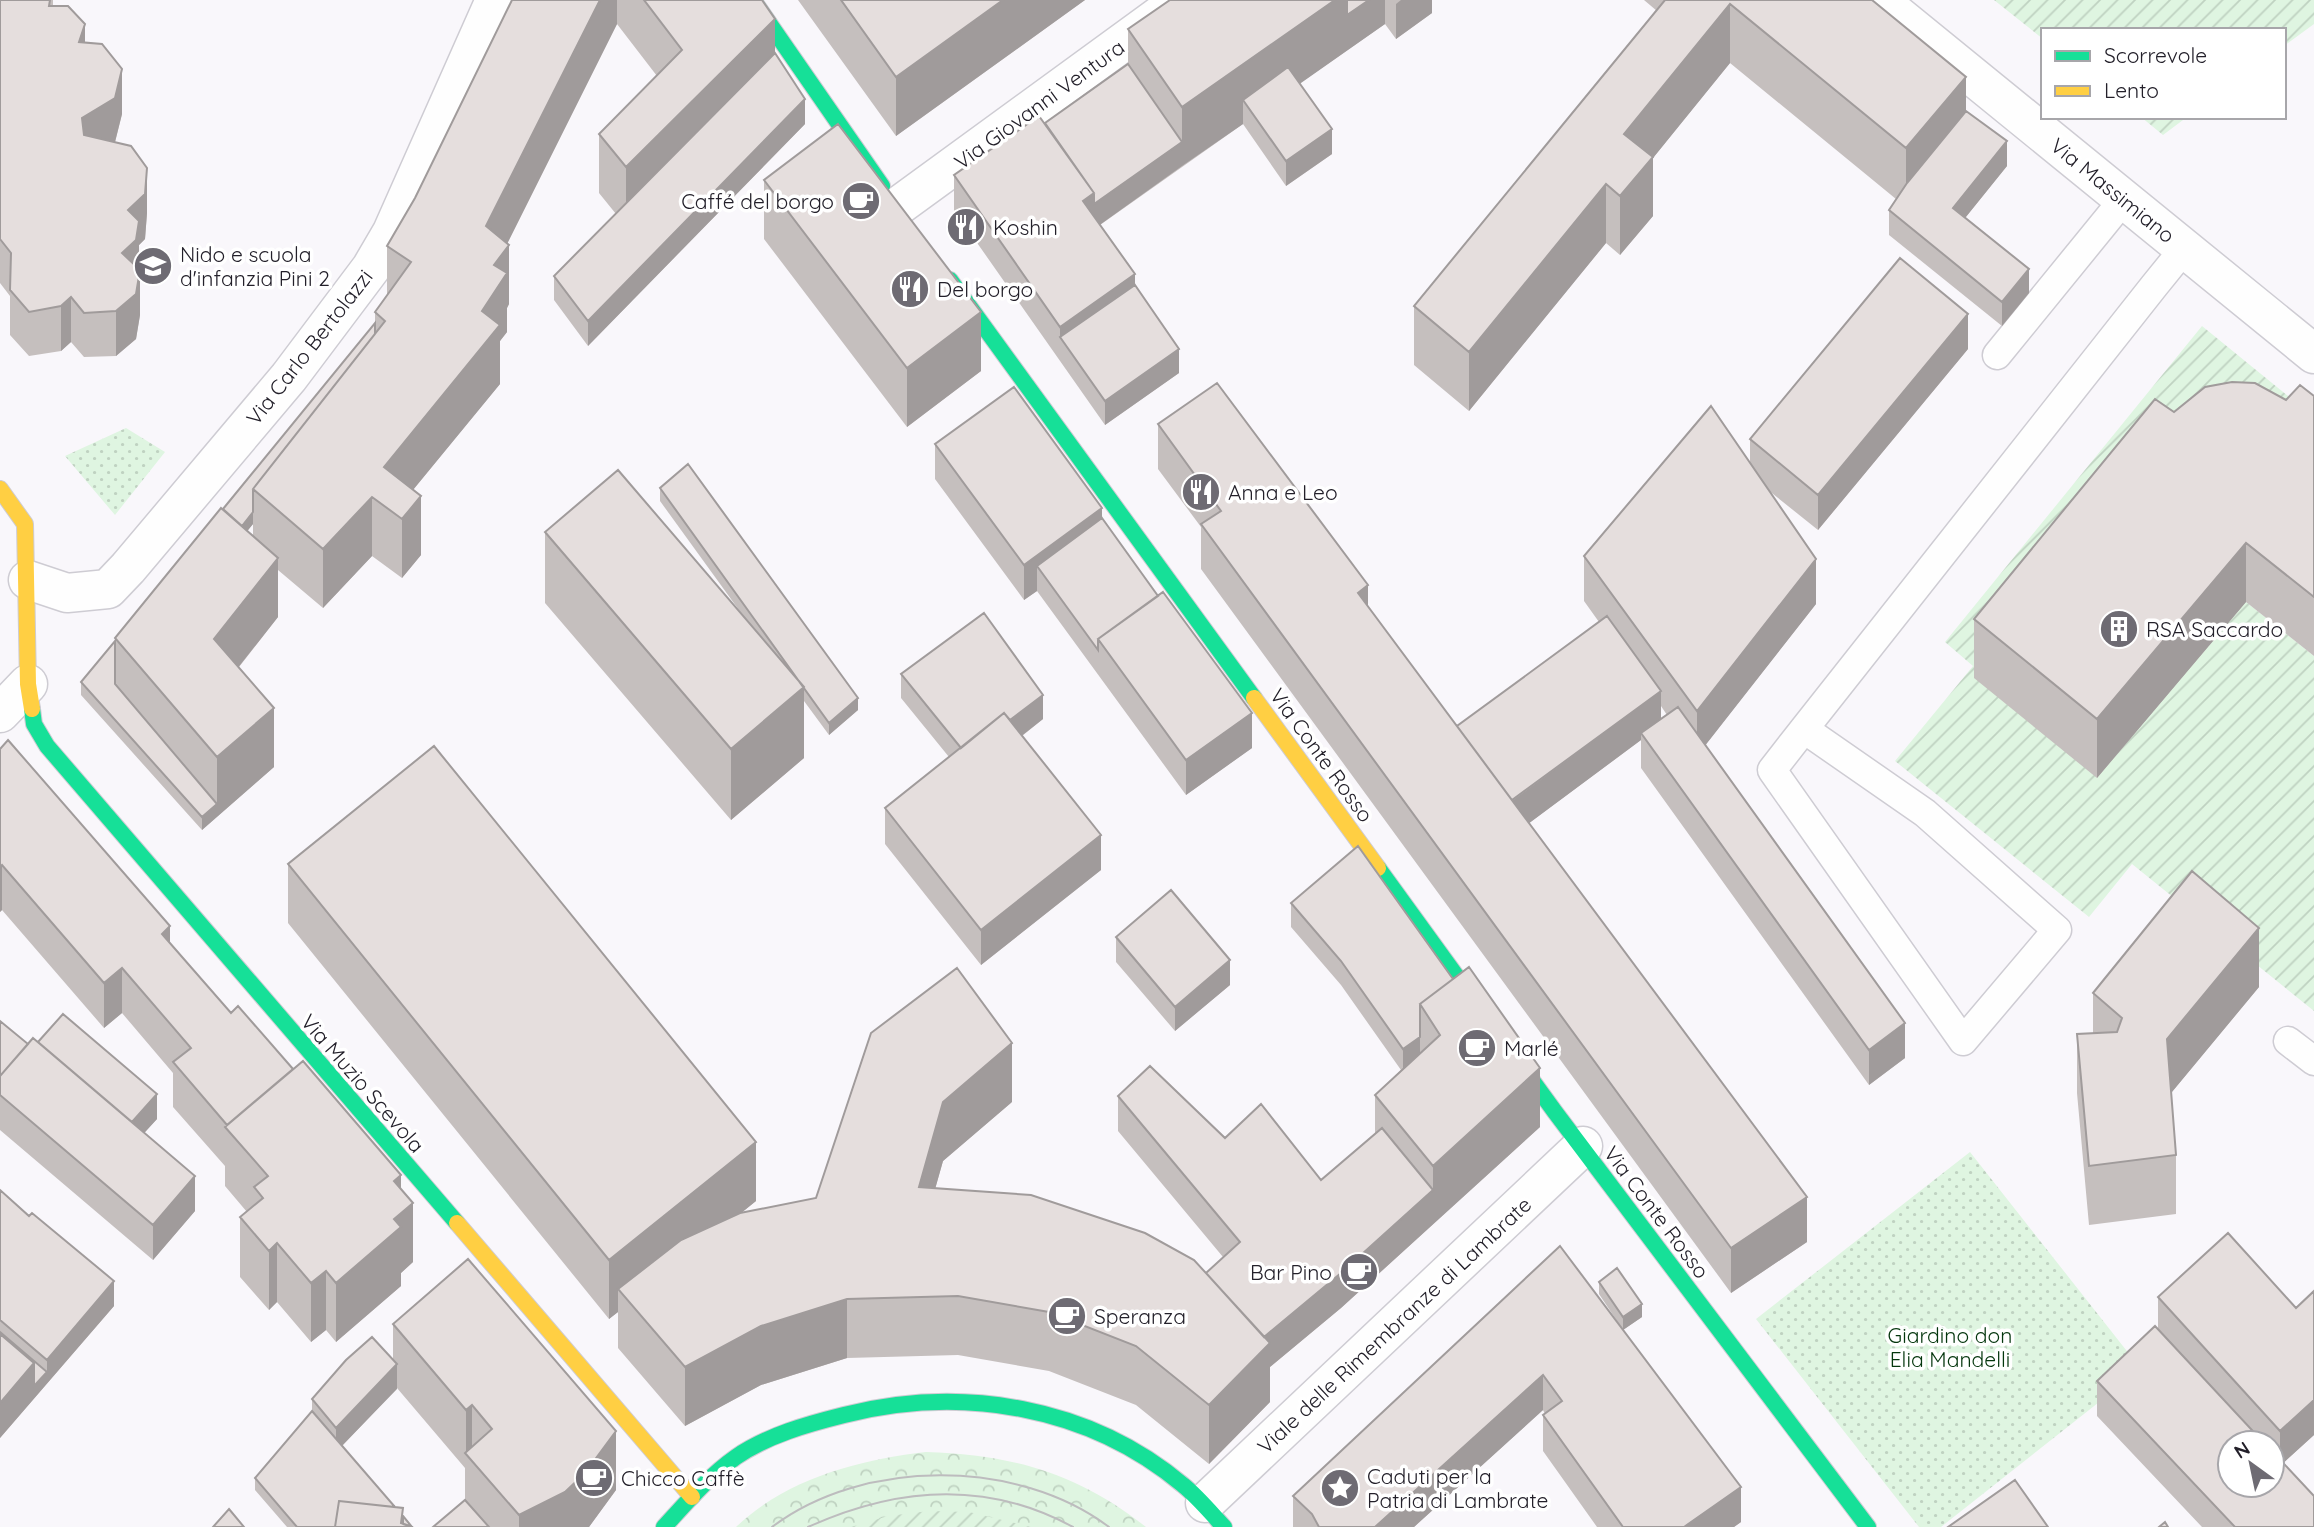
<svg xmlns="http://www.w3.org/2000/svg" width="2314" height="1527" font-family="Quicksand,sans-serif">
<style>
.grass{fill:url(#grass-dots)}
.forest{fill:url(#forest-crowns)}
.garden{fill:url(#garden-furrows)}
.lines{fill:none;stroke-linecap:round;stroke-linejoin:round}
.lane-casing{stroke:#ceccd3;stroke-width:31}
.street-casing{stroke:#ceccd3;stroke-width:41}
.fast-casing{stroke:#ceccd3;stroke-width:18}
.slow-casing{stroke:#ceccd3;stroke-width:18}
.lane{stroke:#fefefe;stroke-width:28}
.street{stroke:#fefefe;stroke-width:38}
.fast{stroke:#16e098;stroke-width:16}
.slow{stroke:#ffcf43;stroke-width:16}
.tram{stroke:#bdbcbe;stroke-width:2}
.wall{fill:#c5bfbe;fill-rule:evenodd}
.shaded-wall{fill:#a09b9b}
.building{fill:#e5dedd;stroke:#a09b9b;stroke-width:2}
.labels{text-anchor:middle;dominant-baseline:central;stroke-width:7;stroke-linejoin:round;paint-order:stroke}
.street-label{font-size:21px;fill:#23202a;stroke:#fff}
.poi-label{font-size:21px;fill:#23202a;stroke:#fff;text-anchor:start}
.park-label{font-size:21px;fill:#04360d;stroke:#fff}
</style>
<defs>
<pattern id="grass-dots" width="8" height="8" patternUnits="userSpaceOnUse" patternTransform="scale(1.75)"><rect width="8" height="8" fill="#dff5e1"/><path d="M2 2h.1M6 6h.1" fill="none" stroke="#bfd2c1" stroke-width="1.8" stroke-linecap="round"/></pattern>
<pattern id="forest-crowns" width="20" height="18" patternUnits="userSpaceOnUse" patternTransform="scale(1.75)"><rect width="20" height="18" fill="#dff5e1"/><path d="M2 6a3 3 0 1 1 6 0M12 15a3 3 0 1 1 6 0" fill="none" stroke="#bfd2c1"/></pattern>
<pattern id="garden-furrows" width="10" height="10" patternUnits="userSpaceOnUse" patternTransform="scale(1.75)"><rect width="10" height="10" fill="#dff5e1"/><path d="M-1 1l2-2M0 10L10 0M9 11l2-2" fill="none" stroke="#bfd2c1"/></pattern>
</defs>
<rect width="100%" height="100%" fill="#f9f7fb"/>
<path class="grass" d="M126 428 165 452 115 515 65 456Z
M1970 1152 2141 1369 1941 1527H1919L1756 1319Z"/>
<path class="forest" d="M926 1452C1014 1455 1077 1473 1146 1527H736C787 1478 859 1460 926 1452Z"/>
<path class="garden" d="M1994 0H2314V24L2284 46V30H2043V39Z
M2141 117H2187L2163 135Z
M2202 326 2314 417 2246 602 2314 656V1011L2132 864 2089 917 1895 761 1973 666 1945 642Z
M929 1511 969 1512 1031 1527H851L888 1516Z"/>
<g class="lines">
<g class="lane-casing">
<path id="lane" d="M1997 355 2124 199
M1804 729 1925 813 2057 930 1963 1041 1772 770 1804 729 2154 286 2184 249
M2288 1041 2314 1061"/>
</g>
<g class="street-casing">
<path id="street" d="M1879 0 2314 354
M897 207 1181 0
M28 580 67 593 108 589 128 568 289 377 371 268 392 232 495 0
M0 713 28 684
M1205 1503 1583 1146"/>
</g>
<g class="fast-casing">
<path id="fast" d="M753 0 882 186
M950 280 1254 698
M32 709 34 724 47 746 457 1223
M1378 868 1555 1112 1868 1527
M664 1527C686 1503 709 1476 736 1457 768 1435 808 1424 844 1415 962 1385 1089 1406 1183 1485 1198 1497 1211 1513 1224 1527"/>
</g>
<g class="slow-casing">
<path id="slow" d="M0 489 25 524 28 684 32 709
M1254 698 1378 868
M457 1223 692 1497"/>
</g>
<use href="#lane" class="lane"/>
<use href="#street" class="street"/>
<use href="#fast" class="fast"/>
<use href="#slow" class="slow"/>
<path class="tram" d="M772 1527C863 1458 1018 1458 1109 1527
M808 1527C896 1487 985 1479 1073 1527"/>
</g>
<path class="wall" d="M0 0H53V6L85 42 122 114 115 142 147 213 145 239 139 245 140 315 136 339 116 356 84 357 71 342 61 351 29 356 10 335V296L0 283Z
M512 0H762L775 53 805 124 588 346 554 300V276L616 214 599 193V134L657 76 617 24 507 244 509 304 507 308V332L500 341V384L413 490 421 555 402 578 372 556 323 608 278 570V617L239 667 274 767 202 830 81 695V682L115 641V638L223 509 375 323V312L387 295V246L415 198ZM253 524V535L247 531Z
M798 0H1085L896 136Z
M1170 0H1432V13L1396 39 1385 24 1300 83 1332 154 1286 186 1243 124 1100 225 1135 285 1179 373 1105 425 954 210V175L1045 123 1128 64V29Z
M1644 0H1872L1966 111 2007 166 1965 218 2029 293 2002 326 1889 235V210L1896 199 1730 63 1653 158V216L1620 255 1606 243 1469 411 1414 365V306L1657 11Z
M764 180 981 371 907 427 764 239Z
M1968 349 1818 530 1768 490 1816 604 1705 745 1905 1058 1869 1085 1641 768V740L1529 823 1807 1242 1731 1293 1201 569V527L1158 469V424L1368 606 1457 726 1599 622 1584 601V556L1750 463V439ZM1661 706 1667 715 1661 719Z
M2314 396V656L2246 602 2097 778 1974 678V619L2174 412Z
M935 444 1102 518 1252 748 1186 795 1037 591 1024 600 935 479Z
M660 488 858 710 829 735 804 701V758L731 820 545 603V532L744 617 660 501Z
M901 674 1043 719 1022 736 1101 870 981 965 885 844V808L949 757 901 698Z
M0 749 231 1013 293 1069 401 1189 413 1262 401 1273V1286L336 1342 326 1330 311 1342 277 1302 269 1310 240 1277V1217L247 1212 225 1186V1166L173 1107V1073L122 1013 104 1028 2 910 0 912Z
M1358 846 1540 1127 1341 1308 1270 1367V1402L1209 1464 1136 1405 1049 1371 958 1355 847 1358 761 1385 685 1426 618 1348V1312L609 1319 288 923V864L756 1201 741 1213 816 1198 1012 1102 943 1161 935 1189 1206 1273 1223 1257 1118 1131V1096L1225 1138 1321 1180 1375 1134V1095L1401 1070 1341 985 1291 927V903Z
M1116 937 1230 985 1175 1031 1116 962Z
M2259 987 2171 1093 2176 1155V1214L2089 1225 2077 1093V1034L2093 1033V993Z
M0 1021 28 1044 38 1042 157 1119 144 1133 195 1211 153 1260 0 1130Z
M0 1190 29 1216 114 1306 0 1438Z
M1560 1246 1741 1522 1734 1527H1597L1543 1451V1415L1545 1414 1543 1410 1414 1527H1293V1496Z
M1599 1282 1642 1317 1623 1330 1599 1294Z
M2314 1291V1435L2283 1463 2314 1527H2202L2097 1416V1381L2158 1330V1297L2296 1308ZM2230 1443H2272V1485Z
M393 1324 616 1490 589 1527H433L465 1500V1468L397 1388 342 1446 413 1527H287L255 1490V1478L312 1411V1399L393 1360Z"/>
<path class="shaded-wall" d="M600 0H617V24L501 256 509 245V304L507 308V332L500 341V384L394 513 384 467 482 311 486 226Z
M1003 0H1085L896 136V77Z
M1335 0H1385V24L1254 116 1243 100V124L1182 166V107Z
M1401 0H1432V13L1396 39V4Z
M1730 4V63L1653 158V216L1620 255V196L1624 134Z
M775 19V78L626 226V167Z
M85 24V69L79 42Z
M122 69V114L115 142 82 162V118Z
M1966 77V136L1906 207V148Z
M805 99V124L588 346V321Z
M1332 129V154L1286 186V161Z
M2007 141V166L1953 233V208Z
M1182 142V166L1094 229V204Z
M147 168V213L145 239 139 245V266L136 285 122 253 128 210Z
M1606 184V243L1469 411V352Z
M1094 193V229L1083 201Z
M2029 269V293L2002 326V302Z
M140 270V315L136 339 116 356V311Z
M1135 274V310L1060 337V327Z
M71 297V342L61 351V306Z
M981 312V371L907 427V368Z
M1968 314V349L1818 530V495Z
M1179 349V373L1105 425V401Z
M421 496V555L402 578V519Z
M372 497V556L323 608V549Z
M1102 508V543L1037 566V591L1024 600V565Z
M253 512V524L139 666 134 660Z
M2246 543V602L2097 778V719Z
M278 558V617L214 698V639Z
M1816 559V604L1697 756V711Z
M1368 585V630L1358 593Z
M804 687V758L731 820V749Z
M1661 691V726L1641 733V740L1508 839V804Z
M1043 695V719L967 779V754Z
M858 698V710L829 735V723Z
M274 708V767L202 830V817L217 804V757Z
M1252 713V748L1186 795V760Z
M1101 835V870L981 965V930Z
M2 865V910L0 912V867Z
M170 926V971L162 934Z
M2259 928V987L2167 1098V1039Z
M1230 960V985L1175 1031V1007Z
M122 968V1013L104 1028V983Z
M1905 1023V1058L1869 1085V1050Z
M1420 1037V1061L1403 1073V1049Z
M1012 1043V1102L943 1161 919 1246V1187L943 1102Z
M1540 1068V1127L1341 1308 1270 1367V1402L1209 1464V1405L1252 1347 1433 1190V1166Z
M157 1094V1119L126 1153V1129Z
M756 1142V1201L630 1303 618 1289V1312L609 1319V1260Z
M401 1175V1213L413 1203V1262L401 1273V1286L336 1342V1283L394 1181Z
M195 1176V1211L153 1260V1225Z
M1807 1197V1242L1731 1293V1248Z
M277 1243V1302L269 1310V1251Z
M326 1271V1330L311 1342V1283Z
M114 1281V1306L0 1438V1403L34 1363 47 1372V1360Z
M847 1299V1358L761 1385 685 1426V1367L761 1326Z
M1642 1304V1317L1623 1330V1317Z
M397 1364V1389L336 1452V1428Z
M1543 1375V1410L1414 1527H1375Z
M2314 1400V1435L2280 1466V1431Z
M472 1405V1461L466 1454V1410Z
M616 1431V1490L589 1527H519V1515Z
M1741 1487V1522L1734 1527H1684Z"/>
<path class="building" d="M0 0H50L49 6H68L85 24 79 42 102 44 122 69 115 98 82 118 84 135 131 146 147 168 145 194 128 210 139 221 136 240 122 253 140 270 136 294 116 311 84 313 71 297 61 306 29 312 10 290 11 253 0 239Z
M512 0H600L486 226 509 245 494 265 507 273 482 311 500 325 384 467 421 496 402 519 372 497 323 549 253 489 385 321 375 312 411 262 387 246 415 198Z
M644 0H762L775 19 626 167 599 134 682 50Z
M841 0H1003L896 77Z
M1170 0H1335L1182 107 1128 29Z
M1347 0H1369L1347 15Z
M1665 0H1872L1966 77 1906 148 1730 4 1624 134 1653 157 1620 196 1606 184 1469 352 1414 306Z
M775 53 805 99 588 321 554 276Z
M1128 64 1182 142 1094 204V193L1045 123Z
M1288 67 1332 129 1286 161 1243 100Z
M1966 111 2007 141 1953 208 2029 269 2002 302 1889 210 1907 183Z
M1039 116 1094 193 1083 201 1135 274 1060 327 954 175Z
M838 124 981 312 907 368 764 180Z
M1900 258 1968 314 1818 495 1750 439Z
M1135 285 1179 349 1105 401 1060 337Z
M375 323V334L253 489V512L242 526 223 509Z
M2232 382 2255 383 2286 400 2300 385 2314 396V597L2246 543 2097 719 1974 619 2155 399 2174 412 2205 387Z
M1217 383 1368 585 1358 593 1807 1197 1731 1248 1201 524 1221 511 1158 424Z
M1014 387 1102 508 1024 565 935 444Z
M1711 406 1816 559 1697 711 1584 556Z
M688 464 858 698 829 723 660 488Z
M618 470 804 687 731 749 545 532Z
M221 508 278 558 214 639 274 708 217 757 115 638Z
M1102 518 1158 596 1098 639V650L1037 566Z
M1163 592 1252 713 1186 760 1098 639Z
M984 613 1043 695 1010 720 1004 713 961 748 901 674Z
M1607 616 1661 691 1512 800 1457 726Z
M115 641V684L217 804 202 817 81 682Z
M1678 707 1905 1023 1869 1050 1641 733Z
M1004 713 1101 835 981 930 885 808Z
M8 740 170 926 162 934 231 1013 238 1006 293 1069 227 1125 173 1062 191 1048 122 968 104 983 2 865 0 867V749Z
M434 746 756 1142 609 1260 288 864Z
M1358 846 1453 979 1420 1004V1037L1403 1049 1341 961 1291 903Z
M2192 871 2259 928 2167 1039 2176 1155 2089 1166 2077 1034 2117 1032 2122 1018 2093 993Z
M1171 890 1230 960 1175 1007 1116 937Z
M1469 967 1540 1068 1433 1166 1375 1095 1440 1035 1420 1004Z
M957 968 1012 1043 943 1102 919 1187 1031 1195 1145 1233 1194 1260 1270 1343 1209 1405 1136 1346 1049 1312 958 1296 847 1299 761 1326 685 1367 618 1289 681 1240 740 1213 816 1198 871 1033Z
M63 1014 157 1094 132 1122 38 1042Z
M0 1021 28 1044 0 1076Z
M33 1038 195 1176 153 1225 0 1095V1076Z
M303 1061 401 1175 394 1181 413 1203 394 1219 401 1227 336 1283 326 1271 311 1283 277 1243 269 1251 240 1217 263 1198 254 1187 268 1176 225 1127Z
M1150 1066 1225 1138 1261 1104 1321 1180 1382 1128 1433 1190 1341 1273 1264 1337 1206 1273 1240 1242 1118 1096Z
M0 1190 29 1216 32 1213 114 1281 47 1360 0 1320Z
M2228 1233 2296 1308 2314 1291V1400L2280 1431 2158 1297Z
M1560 1246 1741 1487 1684 1527H1623L1543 1415 1562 1401 1543 1375 1375 1527H1319L1312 1514 1293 1496Z
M468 1259 616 1431 585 1473 565 1492 519 1515 465 1453 492 1429 472 1405 466 1410 393 1324Z
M1617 1268 1642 1304 1623 1317 1599 1282Z
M2155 1326 2264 1443H2230V1485H2272V1451L2314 1496V1527H2235L2097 1381Z
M0 1332 47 1372 34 1386V1363L0 1334Z
M0 1334 34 1363 0 1403Z
M372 1337 397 1364 336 1428 312 1399 346 1360Z
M312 1411 395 1507 339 1501 335 1527H297L255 1478Z
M2015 1480 2048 1527H1948Z
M465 1500 489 1527H433Z
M339 1501 403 1508 401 1523 413 1527H335Z
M229 1509 244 1527H213Z
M403 1516 412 1527 403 1524Z
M2165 1522 2168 1527H2159Z"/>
<defs>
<g id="cafe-disc" transform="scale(2.0125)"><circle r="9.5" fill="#6e6b73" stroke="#fff"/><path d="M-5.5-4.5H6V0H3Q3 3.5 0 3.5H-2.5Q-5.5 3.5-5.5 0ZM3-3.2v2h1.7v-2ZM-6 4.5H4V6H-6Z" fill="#fff"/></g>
<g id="restaurant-disc" transform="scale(2.0125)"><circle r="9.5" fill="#6e6b73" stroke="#fff"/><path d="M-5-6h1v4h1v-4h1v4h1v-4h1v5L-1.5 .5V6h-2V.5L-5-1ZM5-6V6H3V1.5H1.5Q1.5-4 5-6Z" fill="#fff"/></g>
<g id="school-disc" transform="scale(2.0125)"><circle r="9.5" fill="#6e6b73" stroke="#fff"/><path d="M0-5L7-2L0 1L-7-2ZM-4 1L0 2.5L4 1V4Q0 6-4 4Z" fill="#fff"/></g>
<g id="building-disc" transform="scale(2.0125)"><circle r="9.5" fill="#6e6b73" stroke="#fff"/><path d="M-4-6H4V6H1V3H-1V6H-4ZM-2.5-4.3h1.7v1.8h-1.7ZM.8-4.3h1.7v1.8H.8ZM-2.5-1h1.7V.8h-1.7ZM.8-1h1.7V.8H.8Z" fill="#fff"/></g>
<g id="sight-disc" transform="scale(2.0125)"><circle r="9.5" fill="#6e6b73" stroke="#fff"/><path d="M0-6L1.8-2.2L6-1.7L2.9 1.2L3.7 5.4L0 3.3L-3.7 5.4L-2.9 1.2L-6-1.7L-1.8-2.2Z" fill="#fff"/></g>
</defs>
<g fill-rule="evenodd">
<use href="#cafe-disc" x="861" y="201"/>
<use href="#restaurant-disc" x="966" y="227"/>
<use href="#school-disc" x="153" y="266"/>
<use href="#restaurant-disc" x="910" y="289"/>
<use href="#restaurant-disc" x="1201" y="492"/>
<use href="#building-disc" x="2119" y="629"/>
<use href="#cafe-disc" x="1477" y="1048"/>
<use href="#cafe-disc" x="1359" y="1272"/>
<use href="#cafe-disc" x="1067" y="1316"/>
<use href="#cafe-disc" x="594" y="1478"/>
<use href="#sight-disc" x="1340" y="1488"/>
</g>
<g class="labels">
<g class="street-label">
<text transform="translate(1039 104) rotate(-36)">Via Giovanni Ventura</text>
<text transform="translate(2113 190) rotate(39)">Via Massimiano</text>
<text transform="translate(309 347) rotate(-52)">Via Carlo Bertolazzi</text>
<text transform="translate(1322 755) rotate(54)">Via Conte Rosso</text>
<text transform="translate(363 1083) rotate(49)">Via Muzio Scevola</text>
<text transform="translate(1657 1212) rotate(53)">Via Conte Rosso</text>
<text transform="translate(1394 1325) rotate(-43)">Viale delle Rimembranze di Lambrate</text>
</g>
<g class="poi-label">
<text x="834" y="201" text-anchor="end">Caffé del borgo</text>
<text x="993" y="227">Koshin</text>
<text x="180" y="254">Nido e scuola<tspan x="180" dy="24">d'infanzia Pini 2</tspan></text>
<text x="937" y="289">Del borgo</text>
<text x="1228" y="492">Anna e Leo</text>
<text x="2146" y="629">RSA Saccardo</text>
<text x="1504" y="1048">Marlé</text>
<text x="1332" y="1272" text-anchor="end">Bar Pino</text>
<text x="1094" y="1316">Speranza</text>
<text x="1367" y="1476">Caduti per la<tspan x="1367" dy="24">Patria di Lambrate</tspan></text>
<text x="621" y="1478">Chicco Caffè</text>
</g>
<g class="park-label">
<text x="1950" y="1335">Giardino don<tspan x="1950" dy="24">Elia Mandelli</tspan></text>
</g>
</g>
<rect x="2041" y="28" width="245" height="91" fill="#ffffff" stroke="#a7a6aa" stroke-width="2"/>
<rect x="2055" y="51" width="35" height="10" fill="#16e098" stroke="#a7a6aa" stroke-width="2"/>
<text x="2104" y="63" font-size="21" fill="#23202a">Scorrevole</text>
<rect x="2055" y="86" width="35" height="10" fill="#ffcf43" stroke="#a7a6aa" stroke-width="2"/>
<text x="2104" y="98" font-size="21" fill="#23202a">Lento</text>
<g transform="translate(2251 1464) rotate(327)"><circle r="33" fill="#ffffff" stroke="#a7a6aa" stroke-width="2"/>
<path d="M0-5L12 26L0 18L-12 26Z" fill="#6e6b73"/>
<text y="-10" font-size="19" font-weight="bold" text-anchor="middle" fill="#23202a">N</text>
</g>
</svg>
